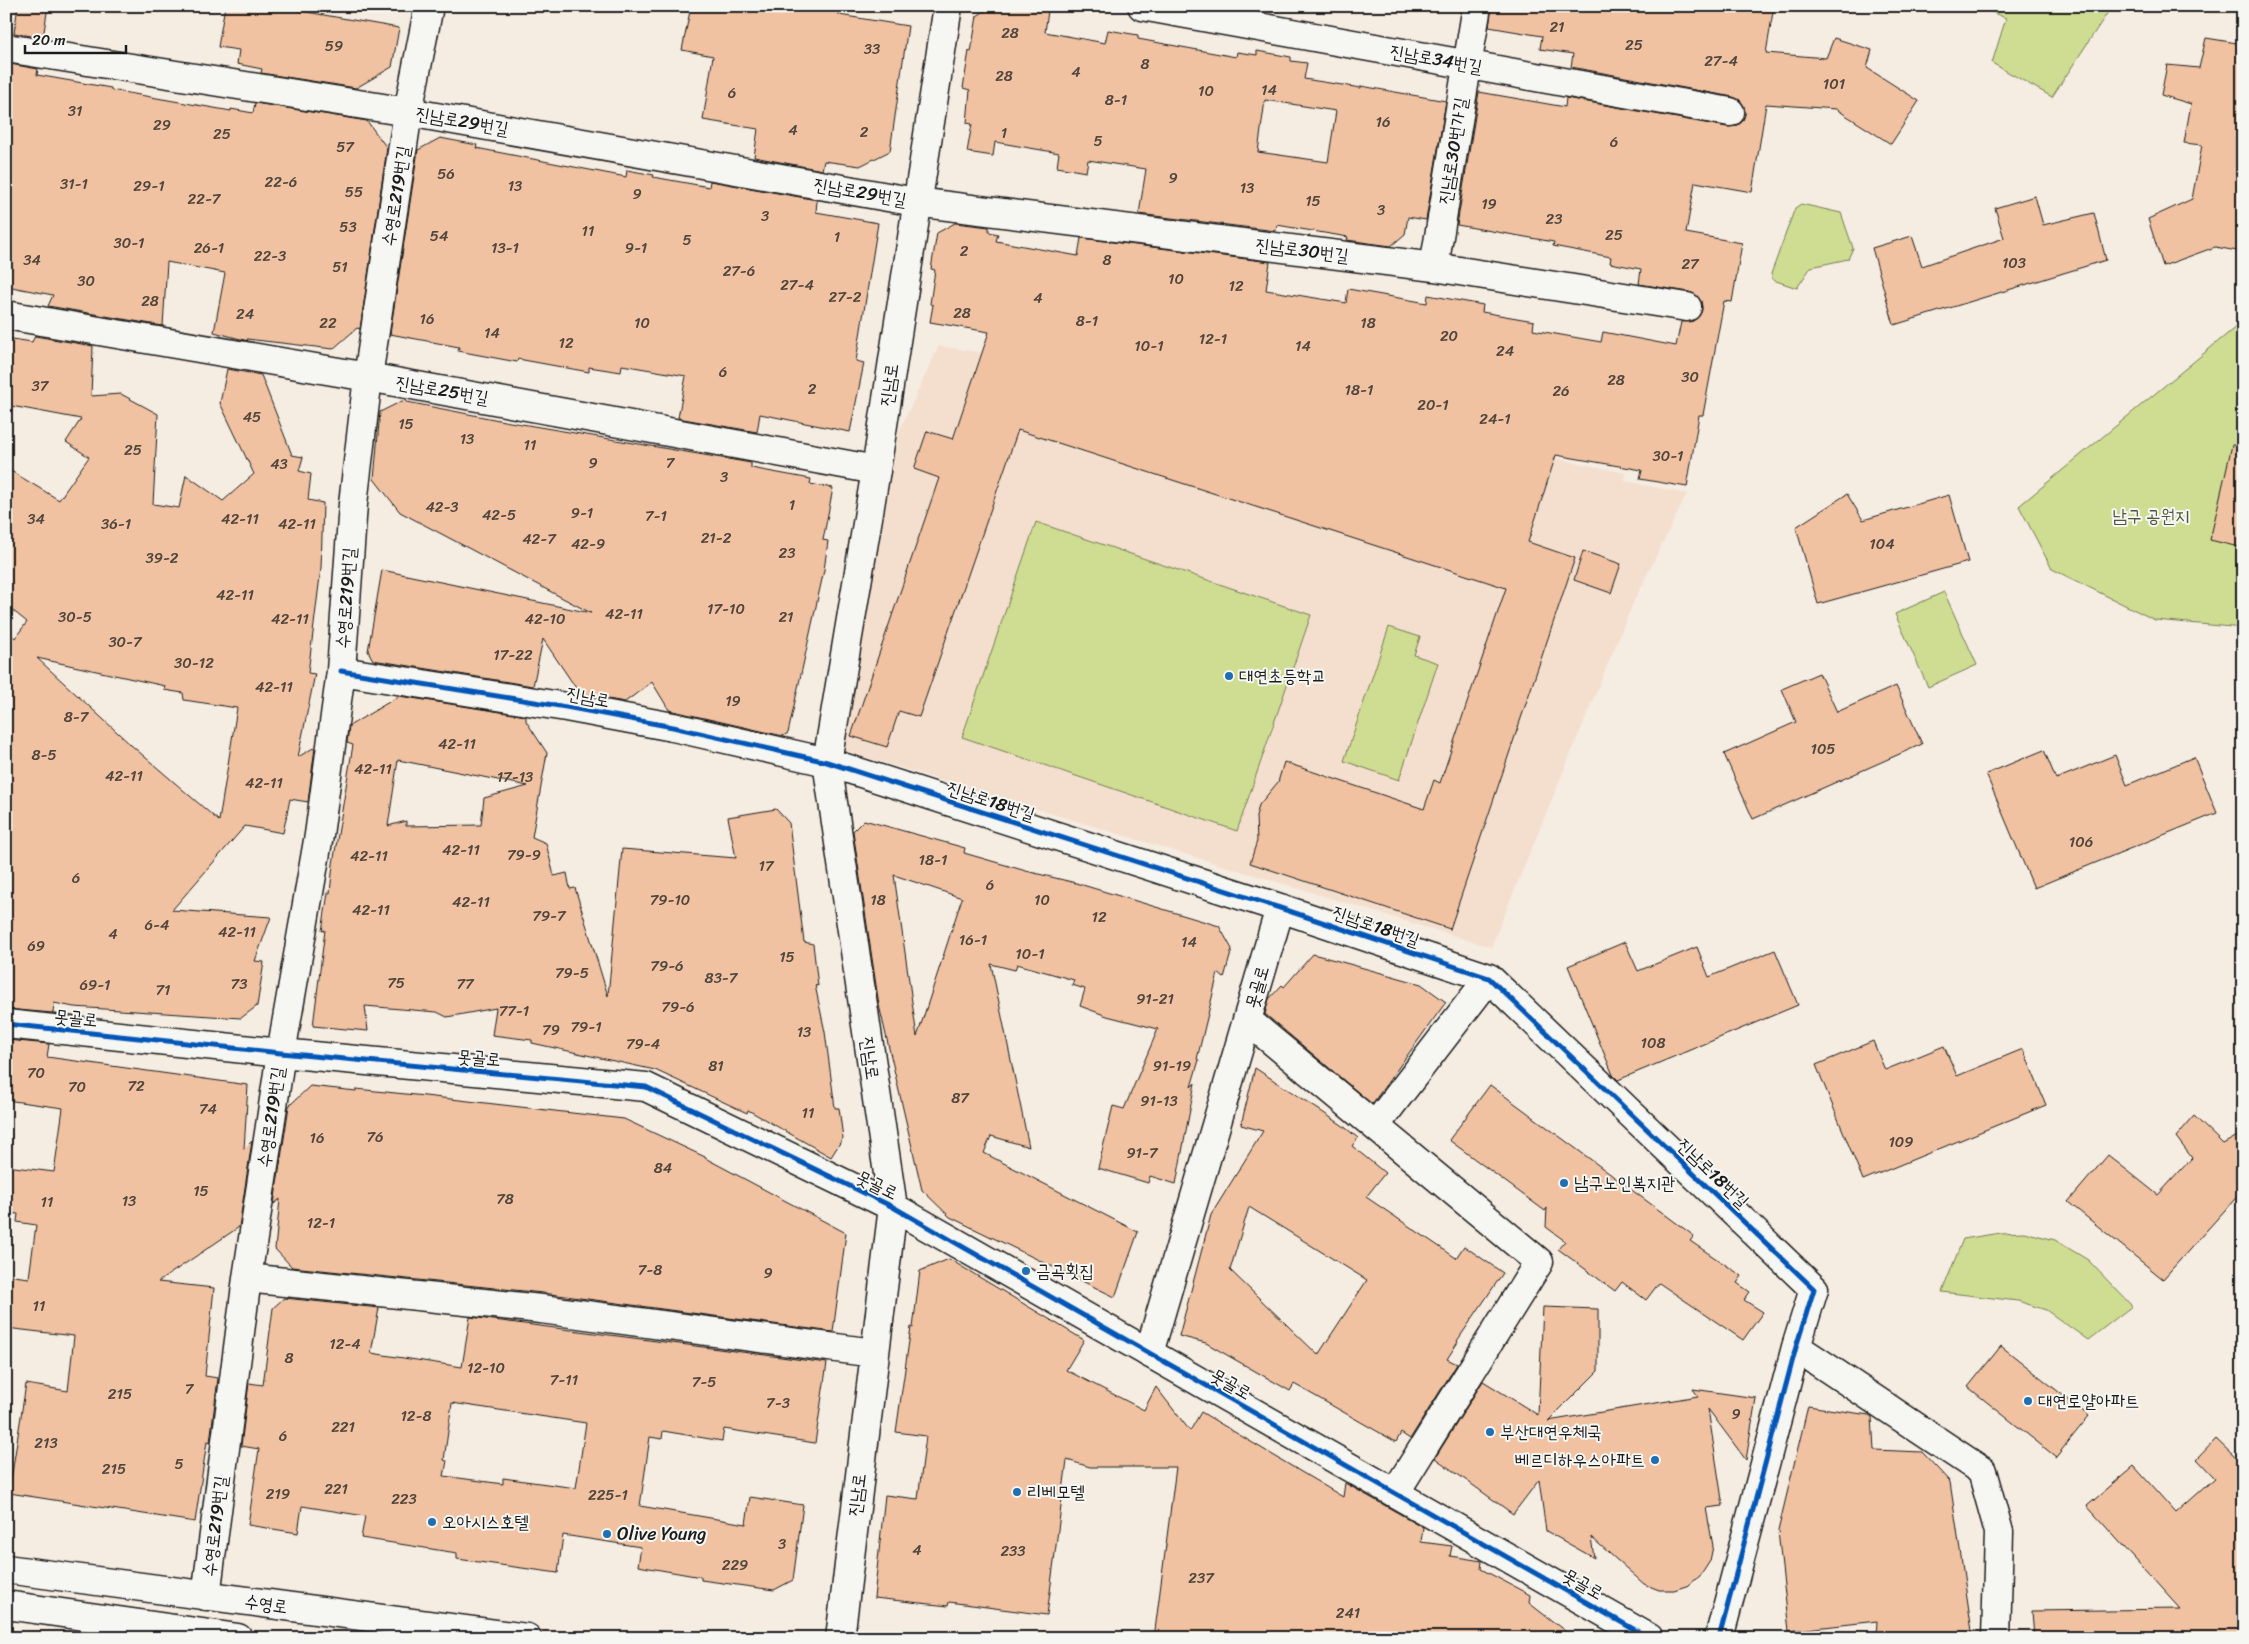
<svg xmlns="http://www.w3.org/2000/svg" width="2249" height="1644" font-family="Sriracha,'Poor Story',sans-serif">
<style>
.built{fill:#f4dfce}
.green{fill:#cedd91;stroke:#757c56}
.building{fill:#f1c2a1;stroke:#1c1c1c;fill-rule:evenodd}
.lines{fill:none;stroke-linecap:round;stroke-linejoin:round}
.minor-casing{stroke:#1c1c1c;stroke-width:31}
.tertiary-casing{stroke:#1c1c1c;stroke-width:31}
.secondary-casing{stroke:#1c1c1c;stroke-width:31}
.minor{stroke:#f6f6f2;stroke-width:28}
.tertiary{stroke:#f6f6f2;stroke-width:28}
.secondary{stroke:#f6f6f2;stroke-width:28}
.cycleway-casing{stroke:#f6f6f2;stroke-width:8}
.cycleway{stroke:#0057b8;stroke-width:5}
.poi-dot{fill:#1f6fb2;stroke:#f6f6f2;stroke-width:2}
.labels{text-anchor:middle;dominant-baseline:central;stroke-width:4;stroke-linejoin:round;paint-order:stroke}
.number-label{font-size:15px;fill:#51463d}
.street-label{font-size:18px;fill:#1c1c1c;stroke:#f6f6f2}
.park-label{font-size:18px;fill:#51563f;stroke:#f6f6f2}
.poi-label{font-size:18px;fill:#1c1c1c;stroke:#f6f6f2;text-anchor:start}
</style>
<rect width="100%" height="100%" fill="#f5ece2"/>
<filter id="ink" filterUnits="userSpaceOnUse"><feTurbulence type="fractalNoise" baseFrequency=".02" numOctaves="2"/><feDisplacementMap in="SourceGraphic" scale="10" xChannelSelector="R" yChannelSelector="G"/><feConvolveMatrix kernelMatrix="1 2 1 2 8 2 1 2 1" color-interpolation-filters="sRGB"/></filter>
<g filter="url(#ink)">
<path class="built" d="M939 346 1325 407 1486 444 1626 473 1625 481 1687 494 1633 603 1491 947 842 750 899 431Z"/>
<path class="green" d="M1976 6H2112L2052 97 1992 63 2006 18Z
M1801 204 1841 213 1853 248 1848 259 1811 267 1797 288 1773 280 1771 274 1795 208Z
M2243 321V628L2155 620 2052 569 2019 506Z
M1036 522 1311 615 1237 831 962 737Z
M1944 592 1977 665 1928 687 1895 614Z
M1389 627 1420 637 1414 655 1438 663 1399 780 1344 761Z
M2024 1232 2055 1240 2088 1260 2132 1306 2088 1340 2046 1310 2018 1301 1942 1292 1963 1239 2000 1233Z"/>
<path class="building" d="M18 6H48L43 38 14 33Z
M225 6H272L399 28 392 67 356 88 261 73 262 69 237 64 239 50 218 47Z
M691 6H840L839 15 908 26 890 151 860 166 824 161 822 170 754 157 758 129 703 120 713 56 682 50Z
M992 6H1016L1048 11 1045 32 1105 43 1108 30 1138 35V39L1236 57 1237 52 1257 55V51L1291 57V61L1307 63 1304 79 1361 88V86L1446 101 1426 220 1408 217 1405 234 1391 246 1347 240 1348 237 1277 225 1276 231 1139 214 1146 169 1088 160 1086 172 1057 167 1059 153 995 142 993 156 967 152 972 124 967 123 970 90 963 88 969 51 971 52 977 16ZM1265 100 1336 111 1328 162 1258 152Z
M1492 6H1774L1766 53 1826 58 1834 38 1872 50 1867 68 1919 101 1891 144 1836 109 1766 104 1752 192 1695 182 1686 233 1742 243 1732 302 1724 301 1703 415H1699L1687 487 1640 479 1642 470 1556 455 1528 542 1575 558 1450 929 1250 863 1257 841 1256 816 1259 805 1278 782 1284 762 1424 809 1434 780 1440 783 1506 588 1018 430 919 717 899 711 887 747 851 736 939 478 914 469 927 431 953 439 989 332 930 322 933 305 930 304 935 270 931 269 937 233 955 223 989 227V232L998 234 996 241 1078 256 1081 238 1270 262 1266 290 1346 303 1348 289 1427 303 1428 295 1483 305 1482 312 1534 321 1533 330 1601 342 1603 332 1676 346 1681 322 1693 321 1699 316 1702 310 1701 301 1696 295 1689 292 1639 284 1641 269 1610 263 1611 257 1553 246 1554 242 1457 225 1479 92 1565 107 1566 98 1727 127 1736 126 1742 122 1745 114 1744 106 1740 100 1733 97 1571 67 1573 54 1540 49 1542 36 1489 27Z
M2206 38 2243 44V252L2215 247 2163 266 2148 219 2192 199 2202 145 2184 143 2191 104 2161 95 2167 65 2199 68Z
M10 64 38 69 37 75 111 88V90L231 111V109L253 113 255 103 367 121 387 148 360 329 357 328 333 349 247 339 248 341 214 332 225 273 167 262 163 326 48 306 53 295 6 286V76L8 77Z
M440 138 477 145 476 148 626 177 627 170 654 175 653 177 709 187 710 181 817 200 816 212 878 223 856 361 864 363 850 432 760 414 757 432 678 418 686 376 622 365 621 372 589 367V372L518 359 517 362 458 351 459 347 390 334 418 150Z
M2035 196 2043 225 2094 213 2106 260 1894 325 1872 248 1912 236 1922 266 2004 238 1995 208Z
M35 336 93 346 91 396 121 394 158 414 153 504 179 508 186 475 223 501 254 474 220 403 227 369 261 375 292 455 303 457 299 471 311 474 308 500 323 503 321 568 308 673 315 674 298 757 315 747 308 802 290 799 283 833 245 826 172 910 271 917 255 961 264 962 257 1006 241 1018 74 1007 54 1003 53 1013 6 1009V630L15 638 27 622 6 605V468L59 500 89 457 66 442 81 419 6 405V338L32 342ZM37 658 165 686 164 690 183 693 184 700 237 708 219 821 131 745Z
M402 401 504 421 751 463V468L811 479 810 484 833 488 823 540 828 541 824 570 788 733 783 736 669 710 652 682 625 702 580 694 543 639 533 686 373 660 368 651 382 570 591 613 400 512 374 479 380 412Z
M2232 445 2243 446V548L2210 540Z
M1847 494 1863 520 1949 495 1968 562 1818 604 1796 527Z
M1583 551 1621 564 1611 593 1574 580Z
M1819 673 1837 712 1896 686 1922 744 1753 819 1724 754 1796 722 1782 689Z
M399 696 526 716V721L547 753 532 837 546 843 554 876 567 873 570 889 575 888 608 996 622 849 736 858 728 817 776 809 789 823 804 942 813 944 818 986 815 985 825 1032 835 1108H839L843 1138 831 1157 748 1110 747 1113 655 1070 532 1043V1040L492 1035 496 1008 447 1017 437 1012 365 1006 368 1031 313 1026 325 930 322 931 328 893H330L333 864 353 745 347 743 349 726ZM398 760 528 786 484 798 481 825 406 826V821L388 826Z
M2044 750 2056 779 2115 755 2127 785 2194 757 2217 813 2034 888 1986 774Z
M864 820 965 848 964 853 1026 871 1076 883 1219 926 1232 949 1224 978 1218 973 1197 1059 1199 1060 1191 1087 1195 1083 1176 1184 1150 1176 1148 1183 1098 1168 1113 1106 1124 1109 1158 1029 1107 1016 1080 1006 1085 989 1072 985 1074 980 1017 964 1015 970 991 964 1029 1147 991 1136 984 1153 1138 1232 1115 1297 950 1217 922 1190 879 1005 853 831ZM894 875 962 898 917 1037Z
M1625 942 1638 971 1697 947 1709 977 1775 950 1798 1005 1618 1080 1613 1075 1568 966Z
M1313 954 1421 984 1446 1002 1372 1104 1265 1014 1269 999 1282 985 1284 987Z
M6 1040 49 1044 47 1057 248 1085 244 1149 252 1141 239 1227 158 1282 214 1288 205 1376 218 1378 210 1442 207 1441 195 1522 9 1493 26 1384 68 1391 74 1336 6 1328V1275L29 1278 36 1225 17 1222 18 1214 6 1213V1166L54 1172 63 1108 6 1100Z
M1873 1041 1885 1070 1944 1046 1957 1076 2023 1049 2046 1105 1863 1180 1816 1065Z
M1255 1068 1342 1125 1358 1138 1352 1146 1385 1173 1366 1197 1456 1258 1464 1246 1503 1273 1457 1341 1458 1342 1447 1359 1457 1364 1410 1439 1401 1433 1396 1442 1294 1384 1290 1391 1206 1343 1179 1336 1211 1215 1263 1131 1241 1125ZM1249 1207 1367 1280 1318 1355 1230 1270Z
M1490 1085 1694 1236 1690 1241 1742 1276 1737 1283 1750 1292 1744 1300 1763 1312 1743 1340 1659 1283 1646 1300 1622 1282 1615 1291 1558 1249 1565 1241 1546 1227 1547 1208 1545 1211 1449 1140Z
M310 1086 356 1091V1089L425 1096 624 1119 705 1157V1158L846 1233 833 1332 543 1293 292 1267 275 1249 280 1199 274 1204 289 1106Z
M2194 1116 2223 1144 2243 1133V1190L2163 1279 2068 1202 2108 1155 2158 1195 2192 1158 2176 1137Z
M949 1259 1084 1340 1066 1370 1144 1410 1156 1387 1190 1431 1201 1412 1343 1497 1345 1483 1423 1527 1421 1542 1452 1546 1450 1556 1482 1561 1481 1569 1530 1595 1529 1603 1574 1638H1154L1176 1467H1090L1067 1460 1047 1615 949 1602 948 1606 874 1598 885 1495 918 1499 926 1436 896 1432 911 1327 913 1328 920 1271Z
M284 1298 379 1308 371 1353 462 1367 470 1317 827 1363 815 1443 724 1429 722 1441 663 1431 662 1439 650 1437 640 1506 746 1524 750 1497 803 1505 793 1580 774 1590 701 1580V1577L638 1566 641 1547 563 1535 558 1573 457 1559V1553L361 1538 365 1516 302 1506 298 1533 248 1525 259 1449 241 1446 249 1383 263 1385 273 1308ZM452 1403 586 1423 576 1488 503 1478V1484L444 1476 447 1461 444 1460Z
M1543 1307 1598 1309V1371L1548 1421 1698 1396 1693 1389 1756 1398 1746 1460 1708 1409 1723 1506 1706 1508 1713 1546 1710 1561 1701 1575 1689 1585 1674 1590H1659L1644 1584 1591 1537 1594 1558 1546 1531 1539 1480 1513 1514 1435 1458 1483 1381 1538 1415Z
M2001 1346 2089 1416 2056 1457 1968 1387Z
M1808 1406 1869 1415 1872 1417 1874 1450 1922 1452 1950 1482 1973 1638H1876L1877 1621 1789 1631 1778 1531Z
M2216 1439 2237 1459 2243 1453V1638H2034L2032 1611 2180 1609 2087 1506 2134 1466 2176 1513 2215 1478 2197 1459Z"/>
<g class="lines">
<g class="minor-casing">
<path id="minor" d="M1142 6 1730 112
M6 48 408 112 916 202 1434 267 1687 307
M1434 267 1477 6
M6 315 368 377 876 470
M341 671 566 707 673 727 827 762 1280 908 1489 978 1814 1289 1796 1347 1719 1638
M1247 1020 1539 1262 1395 1493
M1375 1126 1489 978
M247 1278 541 1309 874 1353
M1796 1347 1982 1471 1999 1532 1996 1638
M1149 1353 1280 908
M206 1596 247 1278 281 1053 319 835 341 671 353 504 368 377 408 112 429 6"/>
</g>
<g class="tertiary-casing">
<path id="tertiary" d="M6 1024 281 1053 646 1087 893 1207 1649 1638"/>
</g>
<g class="secondary-casing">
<path id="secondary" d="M6 1569 527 1638
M6 1605 238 1638
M840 1638 893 1207 827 762 876 470 948 6"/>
</g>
<use href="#minor" class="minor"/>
<use href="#tertiary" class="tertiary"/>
<use href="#secondary" class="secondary"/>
<g class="cycleway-casing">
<path id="cycleway" d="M341 671 566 707 673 727 827 762 1280 908 1489 978 1814 1289 1796 1347 1719 1638
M6 1024 281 1053 646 1087 893 1207 1649 1638"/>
</g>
<use href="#cycleway" class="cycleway"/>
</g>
</g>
<g class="poi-dot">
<circle cx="1229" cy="676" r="5"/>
<circle cx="1564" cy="1183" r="5"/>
<circle cx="1026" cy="1271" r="5"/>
<circle cx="2028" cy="1401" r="5"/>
<circle cx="1490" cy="1432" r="5"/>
<circle cx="1655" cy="1460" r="5"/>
<circle cx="1017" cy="1492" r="5"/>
<circle cx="432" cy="1522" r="5"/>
<circle cx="607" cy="1534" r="5"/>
</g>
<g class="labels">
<g class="number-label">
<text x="1557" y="27">21</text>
<text x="1010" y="33">28</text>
<text x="1634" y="45">25</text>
<text x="334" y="46">59</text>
<text x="872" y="49">33</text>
<text x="1721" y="61">27-4</text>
<text x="1145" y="64">8</text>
<text x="1076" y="72">4</text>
<text x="1004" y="76">28</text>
<text x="1834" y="84">101</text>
<text x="1269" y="90">14</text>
<text x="1206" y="91">10</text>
<text x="732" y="93">6</text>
<text x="1116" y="100">8-1</text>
<text x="75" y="111">31</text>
<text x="1383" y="122">16</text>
<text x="162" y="125">29</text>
<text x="793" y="130">4</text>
<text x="864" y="132">2</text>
<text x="1004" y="133">1</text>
<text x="222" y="134">25</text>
<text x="1098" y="141">5</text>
<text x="1614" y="142">6</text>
<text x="345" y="147">57</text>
<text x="446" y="174">56</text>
<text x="1173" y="178">9</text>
<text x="281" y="182">22-6</text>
<text x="74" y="184">31-1</text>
<text x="149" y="186">29-1</text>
<text x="515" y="186">13</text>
<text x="1247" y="188">13</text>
<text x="354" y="192">55</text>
<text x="637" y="194">9</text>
<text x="204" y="199">22-7</text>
<text x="1313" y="201">15</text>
<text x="1489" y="204">19</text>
<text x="1381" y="210">3</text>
<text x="765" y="216">3</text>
<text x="1554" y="219">23</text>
<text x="348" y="227">53</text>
<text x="588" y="231">11</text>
<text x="1614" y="235">25</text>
<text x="439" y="236">54</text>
<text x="837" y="237">1</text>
<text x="687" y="240">5</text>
<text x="129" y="243">30-1</text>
<text x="209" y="248">26-1</text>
<text x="505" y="248">13-1</text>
<text x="636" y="248">9-1</text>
<text x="964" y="251">2</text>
<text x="270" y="256">22-3</text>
<text x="32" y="260">34</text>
<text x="1107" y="260">8</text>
<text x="2014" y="263">103</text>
<text x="1690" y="264">27</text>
<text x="340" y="267">51</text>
<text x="739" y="271">27-6</text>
<text x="1176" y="279">10</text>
<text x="86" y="281">30</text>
<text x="797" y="285">27-4</text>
<text x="1236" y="286">12</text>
<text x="845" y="297">27-2</text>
<text x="1038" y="298">4</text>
<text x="150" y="301">28</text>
<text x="962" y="313">28</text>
<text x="245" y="314">24</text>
<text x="427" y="319">16</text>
<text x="1087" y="321">8-1</text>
<text x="328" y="323">22</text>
<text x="642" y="323">10</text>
<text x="1368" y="323">18</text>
<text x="492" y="333">14</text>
<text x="1449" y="336">20</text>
<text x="1213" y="339">12-1</text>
<text x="566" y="343">12</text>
<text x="1149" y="346">10-1</text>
<text x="1303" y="346">14</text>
<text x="1505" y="351">24</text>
<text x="723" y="372">6</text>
<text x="1690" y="377">30</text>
<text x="1616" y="380">28</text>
<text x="40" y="386">37</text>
<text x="812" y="389">2</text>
<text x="1359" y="390">18-1</text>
<text x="1561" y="391">26</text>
<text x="1433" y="405">20-1</text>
<text x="252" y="417">45</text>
<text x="1495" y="419">24-1</text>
<text x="406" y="424">15</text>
<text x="467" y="439">13</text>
<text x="530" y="445">11</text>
<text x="133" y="450">25</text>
<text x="1668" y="456">30-1</text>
<text x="593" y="463">9</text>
<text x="670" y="463">7</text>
<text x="279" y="464">43</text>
<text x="724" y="477">3</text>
<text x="792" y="505">1</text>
<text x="442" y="507">42-3</text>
<text x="582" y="513">9-1</text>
<text x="499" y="515">42-5</text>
<text x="656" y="516">7-1</text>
<text x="36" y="519">34</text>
<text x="240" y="519">42-11</text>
<text x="116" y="524">36-1</text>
<text x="297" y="524">42-11</text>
<text x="716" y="538">21-2</text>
<text x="539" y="539">42-7</text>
<text x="588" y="544">42-9</text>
<text x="1882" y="544">104</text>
<text x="787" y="553">23</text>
<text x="162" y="558">39-2</text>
<text x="235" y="595">42-11</text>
<text x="726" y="609">17-10</text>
<text x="624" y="614">42-11</text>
<text x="75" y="617">30-5</text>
<text x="786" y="617">21</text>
<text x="290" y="619">42-11</text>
<text x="545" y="619">42-10</text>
<text x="125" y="642">30-7</text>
<text x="513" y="655">17-22</text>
<text x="194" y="663">30-12</text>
<text x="274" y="687">42-11</text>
<text x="733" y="701">19</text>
<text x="76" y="717">8-7</text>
<text x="457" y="744">42-11</text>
<text x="1823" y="749">105</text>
<text x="44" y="755">8-5</text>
<text x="373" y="769">42-11</text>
<text x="124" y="776">42-11</text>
<text x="515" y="777">17-13</text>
<text x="264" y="783">42-11</text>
<text x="2081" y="842">106</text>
<text x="461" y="850">42-11</text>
<text x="524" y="855">79-9</text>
<text x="369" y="856">42-11</text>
<text x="933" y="860">18-1</text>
<text x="766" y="866">17</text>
<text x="76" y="878">6</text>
<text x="990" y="885">6</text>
<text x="670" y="900">79-10</text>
<text x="878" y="900">18</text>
<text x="1042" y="900">10</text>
<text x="471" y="902">42-11</text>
<text x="371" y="910">42-11</text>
<text x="549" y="916">79-7</text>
<text x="1099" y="917">12</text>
<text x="157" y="925">6-4</text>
<text x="237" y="932">42-11</text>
<text x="113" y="934">4</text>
<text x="973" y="940">16-1</text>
<text x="1189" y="942">14</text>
<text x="36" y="946">69</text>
<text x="1030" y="954">10-1</text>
<text x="787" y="957">15</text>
<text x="667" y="966">79-6</text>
<text x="572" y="973">79-5</text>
<text x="721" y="978">83-7</text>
<text x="396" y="983">75</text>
<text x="239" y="984">73</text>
<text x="465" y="984">77</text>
<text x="95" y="985">69-1</text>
<text x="163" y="990">71</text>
<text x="1155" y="999">91-21</text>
<text x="678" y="1007">79-6</text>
<text x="514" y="1011">77-1</text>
<text x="586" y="1027">79-1</text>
<text x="551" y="1030">79</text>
<text x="804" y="1032">13</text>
<text x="1653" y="1043">108</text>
<text x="643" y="1044">79-4</text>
<text x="716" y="1066">81</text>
<text x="1172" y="1066">91-19</text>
<text x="36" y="1073">70</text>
<text x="136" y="1086">72</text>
<text x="77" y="1087">70</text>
<text x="960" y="1098">87</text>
<text x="1159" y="1101">91-13</text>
<text x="208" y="1109">74</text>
<text x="808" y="1113">11</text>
<text x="375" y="1137">76</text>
<text x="317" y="1138">16</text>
<text x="1901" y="1142">109</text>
<text x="1142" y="1153">91-7</text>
<text x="663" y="1168">84</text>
<text x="201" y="1191">15</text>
<text x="505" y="1199">78</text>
<text x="129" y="1201">13</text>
<text x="47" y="1202">11</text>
<text x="321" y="1223">12-1</text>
<text x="650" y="1270">7-8</text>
<text x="768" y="1273">9</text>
<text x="39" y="1306">11</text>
<text x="345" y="1344">12-4</text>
<text x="289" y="1358">8</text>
<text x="486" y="1368">12-10</text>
<text x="564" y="1380">7-11</text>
<text x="704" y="1382">7-5</text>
<text x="189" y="1389">7</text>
<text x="120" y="1394">215</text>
<text x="778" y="1403">7-3</text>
<text x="1736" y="1414">9</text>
<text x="416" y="1416">12-8</text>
<text x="343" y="1427">221</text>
<text x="283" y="1436">6</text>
<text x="46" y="1443">213</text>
<text x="179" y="1464">5</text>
<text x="114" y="1469">215</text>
<text x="336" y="1489">221</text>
<text x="278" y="1494">219</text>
<text x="608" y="1495">225-1</text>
<text x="404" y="1499">223</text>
<text x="782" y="1544">3</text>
<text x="917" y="1550">4</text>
<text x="1013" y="1551">233</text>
<text x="735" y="1565">229</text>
<text x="1201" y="1578">237</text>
<text x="1348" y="1613">241</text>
</g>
<g class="street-label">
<text transform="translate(1436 59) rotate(10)">진남로34번길</text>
<text transform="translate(462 121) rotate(10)">진남로29번길</text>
<text transform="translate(1453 151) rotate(-81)">진남로30번가길</text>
<text transform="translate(860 192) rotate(10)">진남로29번길</text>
<text transform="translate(396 196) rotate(-81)">수영로219번길</text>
<text transform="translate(1302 250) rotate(7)">진남로30번길</text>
<text transform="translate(889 385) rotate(-82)">진남로</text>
<text transform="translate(442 390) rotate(10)">진남로25번길</text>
<text transform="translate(346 598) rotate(-86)">수영로219번길</text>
<text transform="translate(588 697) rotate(11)">진남로</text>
<text transform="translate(991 801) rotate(18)">진남로18번길</text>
<text transform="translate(1376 926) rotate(19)">진남로18번길</text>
<text transform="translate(1257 987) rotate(-74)">못골로</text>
<text transform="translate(76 1018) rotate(6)">못골로</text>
<text transform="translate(479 1058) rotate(5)">못골로</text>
<text transform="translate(870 1058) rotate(82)">진남로</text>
<text transform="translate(271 1117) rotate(-82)">수영로219번길</text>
<text transform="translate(1713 1173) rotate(44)">진남로18번길</text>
<text transform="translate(877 1185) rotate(26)">못골로</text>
<text transform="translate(1231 1384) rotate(30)">못골로</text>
<text transform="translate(857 1495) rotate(-83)">진남로</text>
<text transform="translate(215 1526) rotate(-83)">수영로219번길</text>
<text transform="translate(1583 1584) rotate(30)">못골로</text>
<text transform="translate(266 1604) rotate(8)">수영로</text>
</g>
<g class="park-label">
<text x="2151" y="516">남구 공원지</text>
</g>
<g class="poi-label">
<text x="1239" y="676">대연초등학교</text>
<text x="1574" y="1183">남구노인복지관</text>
<text x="1036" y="1271">금곡횟집</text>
<text x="2038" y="1401">대연로얄아파트</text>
<text x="1500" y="1432">부산대연우체국</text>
<text x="1645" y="1460" text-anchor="end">베르디하우스아파트</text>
<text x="1027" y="1492">리베모텔</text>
<text x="442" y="1522">오아시스호텔</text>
<text x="617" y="1534">Olive Young</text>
</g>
</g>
<rect width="2249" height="1644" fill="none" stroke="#f6f6f2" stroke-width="25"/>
<rect x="12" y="12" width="2224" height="1619" fill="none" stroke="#1c1c1c" stroke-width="2" filter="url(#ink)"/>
<path d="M25 45v8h101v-8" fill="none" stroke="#1c1c1c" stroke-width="2.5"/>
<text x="32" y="45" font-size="15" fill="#1c1c1c" stroke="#f6f6f2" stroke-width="4" paint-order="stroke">20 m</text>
</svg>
